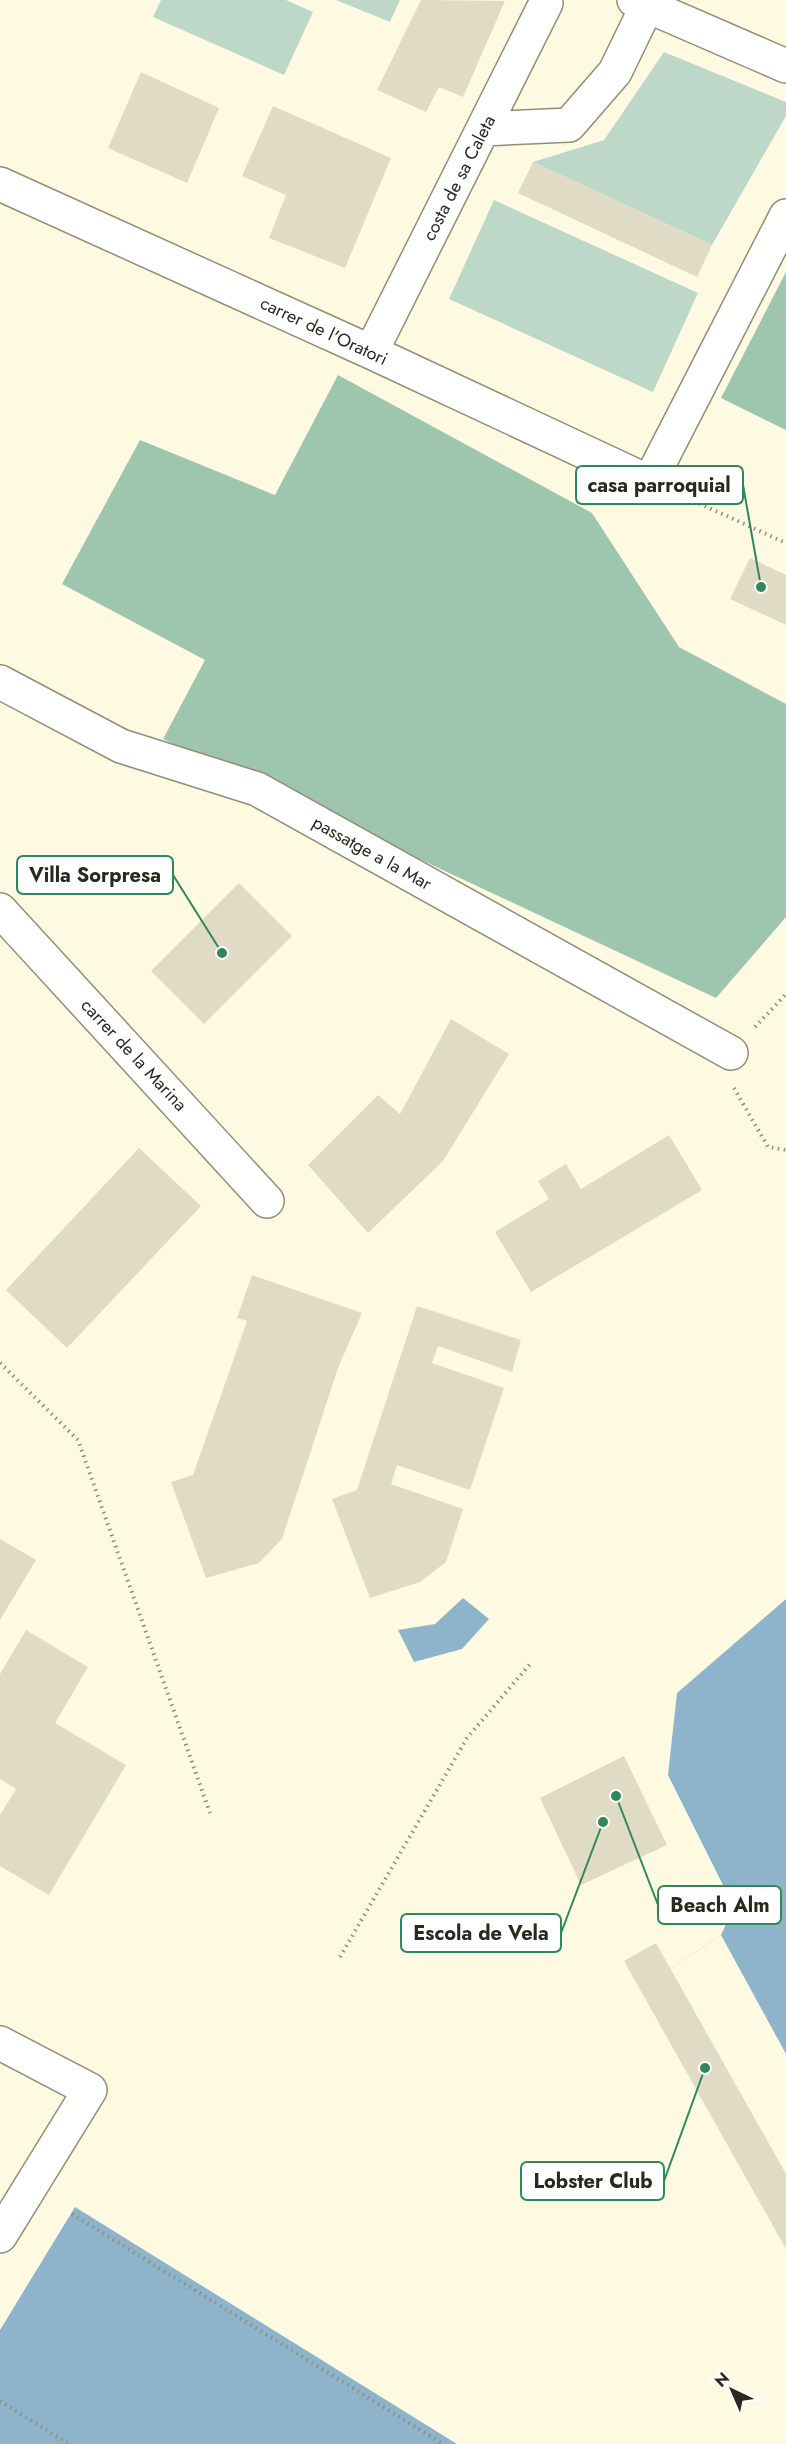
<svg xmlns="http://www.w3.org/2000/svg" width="786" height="2444" font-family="Jost,sans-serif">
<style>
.green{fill:#bdd8c8}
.forest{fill:#9ec6af}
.water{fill:#8eb4cb}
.pier{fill:#fefae2}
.building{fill:#dfdbc4}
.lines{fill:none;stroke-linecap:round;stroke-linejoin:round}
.minor-casing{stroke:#918d77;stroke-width:36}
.path{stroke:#918e7e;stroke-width:4;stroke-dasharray:1.5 4.5;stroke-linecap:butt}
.minor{stroke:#fff;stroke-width:33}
.labels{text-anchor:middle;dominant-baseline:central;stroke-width:4.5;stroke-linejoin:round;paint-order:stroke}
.street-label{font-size:18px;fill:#2a2920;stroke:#fff}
.leader{fill:none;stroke:#2f875c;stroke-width:2}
.callout-dot{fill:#2f875c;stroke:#fff;stroke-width:2}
.callout{fill:#fff;stroke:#2f875c;stroke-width:2}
.callout-label{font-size:20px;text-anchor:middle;font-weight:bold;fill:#2a2920}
</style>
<rect width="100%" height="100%" fill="#fefae2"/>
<path class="green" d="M161 0H286L313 12 284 75 153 17Z
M336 0H400L390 22Z
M664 52 786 102V116L712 245 533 162 604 140Z
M494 200 698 293 653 392 449 299Z"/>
<path class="forest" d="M786 272V430L721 398Z
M338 375 592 513 679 647 786 704V917L716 998 163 739 205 660 62 584 140 440 275 495Z"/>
<path class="water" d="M463 1598 489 1619 462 1649 414 1662 398 1630 435 1624Z
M786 1599V2186L662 1974 721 1935 734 1907 668 1775 677 1693Z
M75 2207 457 2444H0V2330Z"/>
<path class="pier" d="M721 1935 786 2054V2186L662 1974Z"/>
<path class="building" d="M421 0 505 1 463 97 439 87 426 112 377 90Z
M141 72 219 108 187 183 108 148Z
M273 106 391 158 345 268 269 238 286 195 242 176Z
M533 162 712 245 697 277 518 193Z
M750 558 786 575V625L730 599Z
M239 883 292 936 204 1024 151 971Z
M451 1019 509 1054 443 1161 368 1233 308 1165 378 1095 400 1114Z
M669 1135 702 1190 531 1292 495 1232 549 1199 538 1181 566 1164 581 1189Z
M139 1148 201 1206 67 1348 6 1290Z
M252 1275 362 1313 338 1368 282 1539 259 1563 206 1578 171 1482 193 1475 247 1321 237 1318Z
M417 1306 521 1340 512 1372 438 1346 432 1363 504 1388 470 1490 397 1465 391 1484 463 1509 446 1562 420 1582 370 1598 332 1499 357 1490Z
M0 1539 36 1560 0 1620Z
M26 1630 88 1667 55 1723 126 1765 49 1895 0 1866V1815L16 1789 0 1779V1674Z
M624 1756 667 1845 581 1885 540 1798Z
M656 1943 786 2174V2249L624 1961Z"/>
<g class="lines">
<g class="minor-casing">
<path id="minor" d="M634 0 786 66
M483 129 569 125 615 72 647 6
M0 184 371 352 647 481H650L786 216
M371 352 546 3
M0 682 121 746 257 789 731 1053
M0 910 267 1201
M0 2043 90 2090 0 2236"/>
</g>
<path class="path" d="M683 496 786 543
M755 1027 786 994
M734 1088 768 1147 786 1150
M0 1363 78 1440 210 1813
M340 1957 467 1738 530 1664
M72 2214 443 2444
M0 2401 69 2444"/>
<use href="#minor" class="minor"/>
</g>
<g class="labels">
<g class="street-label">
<text transform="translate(459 178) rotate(-63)">costa de sa Caleta</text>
<text transform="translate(324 331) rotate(25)">carrer de l'Oratori</text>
<text transform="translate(372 853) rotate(29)">passatge a la Mar</text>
<text transform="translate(134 1055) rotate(47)">carrer de la Marina</text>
</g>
</g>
<path class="leader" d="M761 587L743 485M222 953L173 875M616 1796L658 1905M603 1822L561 1933M705 2068L664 2181"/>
<g class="callout-dot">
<circle cx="761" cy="587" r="6"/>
<circle cx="222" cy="953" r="6"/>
<circle cx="616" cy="1796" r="6"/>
<circle cx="603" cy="1822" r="6"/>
<circle cx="705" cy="2068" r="6"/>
</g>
<g class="callout">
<rect x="576" y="466" width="167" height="38" rx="6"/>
<rect x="17" y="856" width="156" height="38" rx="6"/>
<rect x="658" y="1886" width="123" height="38" rx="6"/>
<rect x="401" y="1914" width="160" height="38" rx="6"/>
<rect x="521" y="2162" width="143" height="38" rx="6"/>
</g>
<g class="callout-label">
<text x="659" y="492">casa parroquial</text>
<text x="95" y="882">Villa Sorpresa</text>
<text x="720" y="1912">Beach Alm</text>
<text x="481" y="1940">Escola de Vela</text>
<text x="593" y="2188">Lobster Club</text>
</g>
<g transform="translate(732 2390) rotate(316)" stroke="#ffffff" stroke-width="4.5" paint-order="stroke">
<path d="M0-4.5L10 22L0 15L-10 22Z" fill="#2a2920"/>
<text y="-9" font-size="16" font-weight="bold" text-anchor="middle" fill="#2a2920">N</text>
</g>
</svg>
